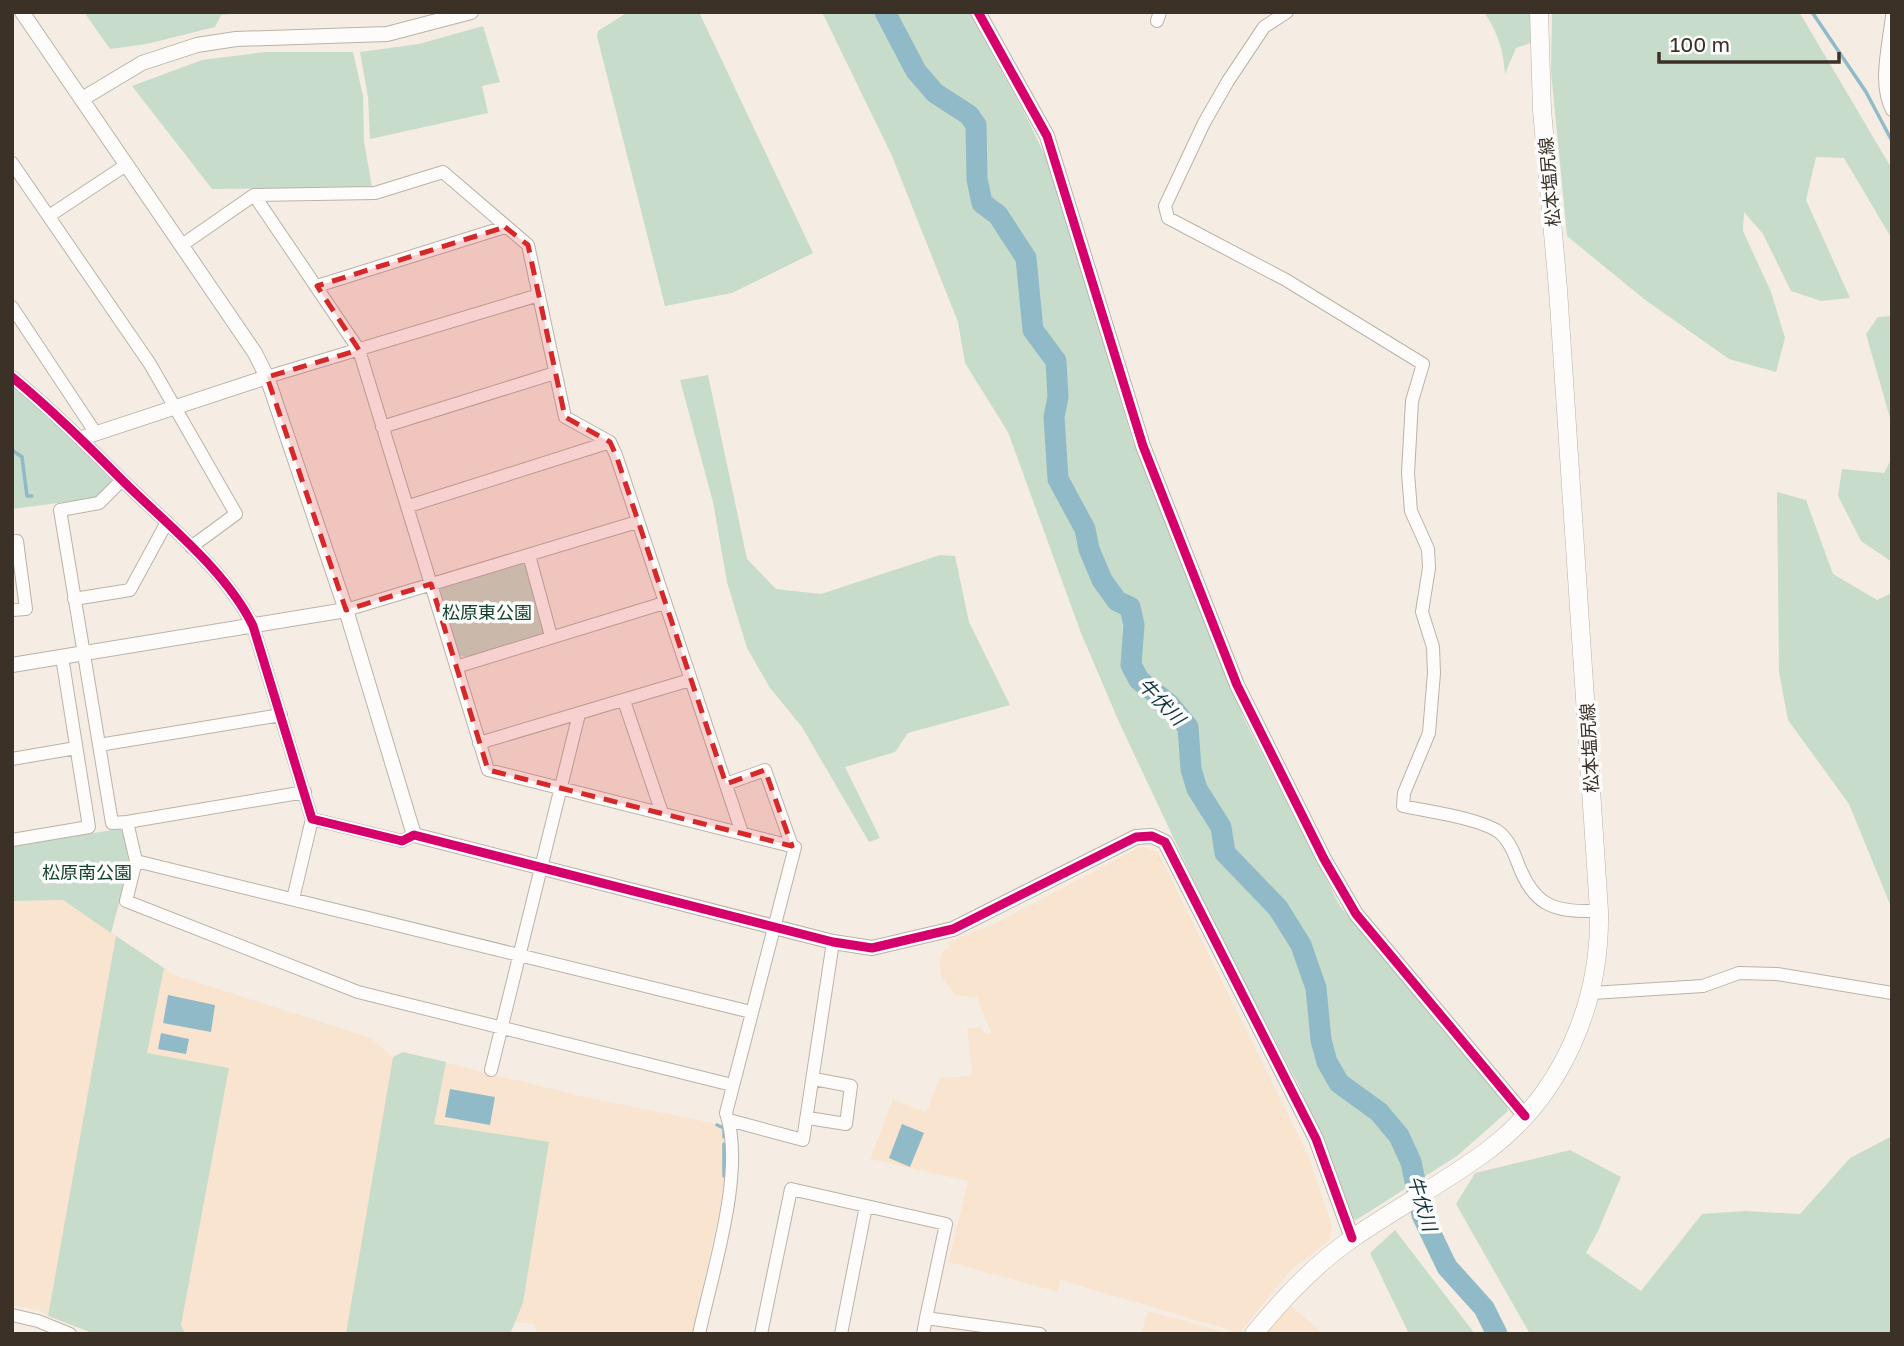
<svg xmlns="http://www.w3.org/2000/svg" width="1904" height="1346" font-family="'Golos Text','Noto Sans JP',sans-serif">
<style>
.built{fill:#f9e5cf}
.green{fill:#c7dccb}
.water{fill:#90bac7}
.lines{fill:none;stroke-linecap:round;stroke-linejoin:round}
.stream{stroke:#90bac7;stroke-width:3.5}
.river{stroke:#90bac7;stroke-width:21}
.minor-casing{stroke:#bab2aa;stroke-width:14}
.tertiary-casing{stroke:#bab2aa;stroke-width:16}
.primary-casing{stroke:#bab2aa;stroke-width:19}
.minor{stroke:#fefcfb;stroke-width:12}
.tertiary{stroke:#fefcfb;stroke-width:14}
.primary{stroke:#fefcfb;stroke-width:18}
.cycleway-casing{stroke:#fcfcfc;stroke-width:13}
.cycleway{stroke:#d6006c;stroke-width:9}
.marked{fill:#d62828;fill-opacity:0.2;stroke:#d62828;stroke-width:5;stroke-dasharray:14 9;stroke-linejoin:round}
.labels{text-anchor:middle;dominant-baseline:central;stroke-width:7;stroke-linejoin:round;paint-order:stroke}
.street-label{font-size:18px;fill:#3b3127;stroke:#fcfcfc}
.park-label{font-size:18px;fill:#13422d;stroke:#fcfcfc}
.water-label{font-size:19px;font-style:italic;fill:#12323d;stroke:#fcfcfc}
</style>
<rect width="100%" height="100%" fill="#f5ede4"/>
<path class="built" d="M1142 846 1158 852 1309 1157 1332 1226 1330 1240 1290 1271 1240 1333 1060 1280 1058 1292 948 1262 968 1181 870 1159 893 1099 926 1113 940 1078 969 1076 972 1073 967 1028 979 1027 987 1034 991 1032 977 998 955 995 941 977 939 961 942 952 950 947 948 942 996 923Z
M63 900 175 975 371 1038 393 1057 403 1052 585 1097 723 1125 726 1127 725 1186 692 1334H536L535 1324 516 1322 510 1334H95L48 1316 41 1311 12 1305V901Z
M1290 1305 1324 1334H1264Z
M1148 1311 1232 1334H1141Z"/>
<path class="green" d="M84 12H250L221 15 215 27 147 44 110 49Z
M628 12H699L813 253 732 293 665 306 597 36 598 31Z
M822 12H969L1024 112 1051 168 1132 439 1244 719 1340 906 1507 1107 1508 1111 1457 1156 1356 1220 1348 1216 1324 1143 1298 1084 1215 926 1119 722 1081 633 1008 432 965 363 958 322 892 156Z
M1484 12H1533L1534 42 1516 48 1505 74C1503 49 1498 33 1484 12Z
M1552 12H1797L1801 15 1892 169V239L1844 158 1816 157 1806 200 1850 298 1821 301 1791 291 1763 234 1744 212 1743 231 1771 292 1785 338 1776 372 1729 359 1644 299 1567 236 1551 71Z
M483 26 500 82 482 86 488 113 370 139 368 97 360 52 419 44Z
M265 52H353L363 96 364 142 372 187 212 189 132 86 202 60Z
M1892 316V425L1866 334 1878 317Z
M708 375 747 559 776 589 821 594 940 555 955 556 969 622 1010 705 908 733 895 752 845 767 880 838 869 842 802 727 770 688 747 648 727 582 713 502 680 380Z
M12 380 113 475V482L96 498 12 509Z
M1892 458V562L1861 541 1838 496 1842 469 1884 473Z
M1777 492 1806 500 1833 574 1877 600 1892 593V909L1849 804 1788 720 1779 672Z
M521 563 526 566 544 628 542 634 466 657 459 655 440 592 441 587Z
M119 829 124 832 129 866 111 933 63 900 12 901V846Z
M116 936 164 968 147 1053 229 1068 181 1325 185 1334H95L48 1316Z
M403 1052 446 1062 434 1124 549 1142 523 1303 510 1334H346L393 1057Z
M1892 1136V1334H1530L1456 1204 1475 1173 1570 1150 1621 1177 1598 1231 1586 1253 1641 1291 1702 1214 1744 1211 1800 1214 1850 1158Z
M1395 1230 1475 1334H1409L1370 1253Z"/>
<path class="water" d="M168 995 215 1005 211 1032 163 1023Z
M161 1033 189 1039 186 1054 158 1049Z
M450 1089 495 1097 490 1125 445 1117Z
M902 1124 924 1133 910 1167 889 1158Z"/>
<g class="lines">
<path class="stream" d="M1812 12 1866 92 1892 141
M12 450 22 457 27 496H32
M717 1125 724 1128V1137
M724 1144V1176"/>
<path class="river" d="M885 12 916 71 935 93 969 115 976 125 977 179 982 203 998 215 1026 258 1033 330 1056 361 1058 397 1054 417 1058 479 1085 529 1089 549 1102 580 1117 601 1130 607 1134 625 1131 665 1139 680 1169 704 1188 727 1191 769 1197 789 1221 827 1225 853 1278 908 1301 945 1316 988 1321 1040 1327 1062 1339 1083 1379 1112 1399 1136 1411 1162 1422 1215 1447 1267 1484 1308 1497 1334"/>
<g class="minor-casing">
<path id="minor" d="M1287 12 1264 27 1228 81 1204 123 1165 206 1168 218 1286 280 1423 364 1412 401 1408 473 1411 511 1428 549 1429 568 1422 612 1433 647 1434 673 1429 733 1404 793 1403 806C1430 812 1472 817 1496 830 1506 836 1513 850 1517 861 1534 907 1553 912 1599 911
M1892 16C1889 45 1878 83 1892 110
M1157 21 1160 12
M12 163 150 364 236 514 191 547
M254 195 359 350 488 770 795 847 726 1113C746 1171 712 1273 699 1334
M49 216 126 165
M182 245 254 195 375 193 443 172 528 245 565 417 610 442 616 455 742 833
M317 286 505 227
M12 307 95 432
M12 377C51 409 86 444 121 479 165 523 226 570 253 626L312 819 402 841 414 835
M267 377 539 295
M382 427 555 373
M122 480 99 503 60 510 112 823 127 822 136 861 751 1012
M409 506 610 442
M12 542 17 541 26 609 12 610
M529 555 551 636
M74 599 130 590 167 522
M346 610 637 522
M456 667 664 603
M624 701 662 813
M479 743 690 680
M99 745 281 715
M12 759 76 748
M726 784 765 770 792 846
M127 822 305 792
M12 840 89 827 62 657
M136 861 126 901 358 992 732 1085
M293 899 312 819
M1592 993 1703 986 1739 973 1777 974 1892 993
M491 1070 579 714
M808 1118 846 1124 851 1086 814 1079
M729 1120 803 1140 833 942
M12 1315 38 1321 70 1334
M761 1334 791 1189 946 1224 926 1318
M841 1334 866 1206
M923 1334 926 1318 1040 1334"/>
</g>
<g class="tertiary-casing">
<path id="tertiary" d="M22 12 255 353 267 377 346 610 414 835 833 942 872 948 953 929 1136 837 1152 836 1165 842 1316 1139 1352 1238
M978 12 1047 136 1143 446 1237 685 1324 859 1356 914 1525 1116
M82 99 142 63 197 45 236 39 387 34 471 12
M82 438 267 377
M12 665 346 610"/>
</g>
<g class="primary-casing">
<path id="primary" d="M1254 1334C1283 1298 1315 1264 1353 1238 1396 1208 1444 1183 1487 1151 1562 1095 1601 1003 1599 911L1558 289 1542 110 1539 12"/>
</g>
<use href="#minor" class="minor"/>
<use href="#tertiary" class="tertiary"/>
<use href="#primary" class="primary"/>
<g class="cycleway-casing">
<path id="cycleway" d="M978 12 1047 136 1143 446 1237 685 1324 859 1356 914 1525 1116
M12 377C51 409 86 444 121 479 165 523 226 570 253 626L312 819 402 841 414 835 833 942 872 948 953 929 1136 837 1152 836 1165 842 1316 1139 1352 1238"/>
</g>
<use href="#cycleway" class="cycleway"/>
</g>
<path class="marked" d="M505 227 528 245 565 417 610 442 616 455 726 784 765 770 792 846 488 770 431 584 346 610 267 377 359 350 317 286Z"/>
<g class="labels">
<g class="street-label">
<text transform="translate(1549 182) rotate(-95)">松本塩尻線</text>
<text transform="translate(1589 748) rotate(-93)">松本塩尻線</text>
</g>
<g class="park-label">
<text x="487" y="612">松原東公園</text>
<text x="87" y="872">松原南公園</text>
</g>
<g class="water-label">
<text transform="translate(1162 701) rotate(46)">牛伏川</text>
<text transform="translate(1423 1203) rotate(73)">牛伏川</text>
</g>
</g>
<rect width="1904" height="1346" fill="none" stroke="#3b3127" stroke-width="28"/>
<path d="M1659 52v10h180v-10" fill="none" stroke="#3b3127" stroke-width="3.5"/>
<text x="1670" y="52" font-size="21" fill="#3b3127" stroke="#fcfcfc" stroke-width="5" paint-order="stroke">100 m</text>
</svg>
